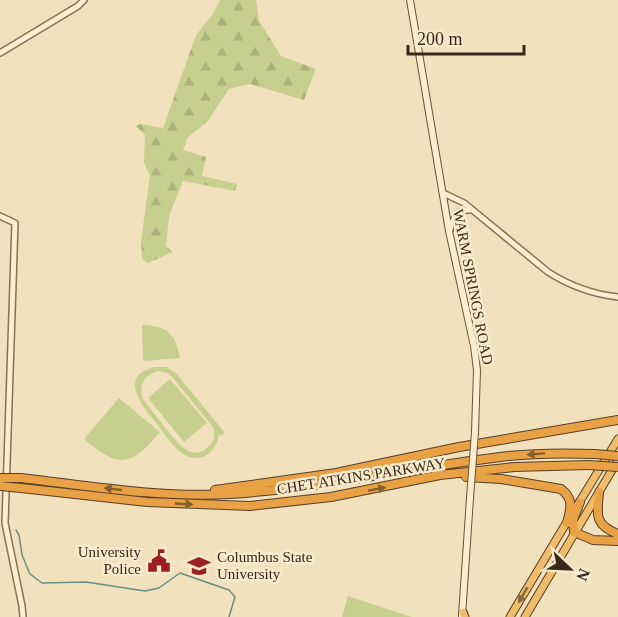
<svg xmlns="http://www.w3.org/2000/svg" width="618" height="617" font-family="'Times New Roman',serif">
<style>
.green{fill:#c7cf8f;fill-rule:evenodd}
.forest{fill:url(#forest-firs)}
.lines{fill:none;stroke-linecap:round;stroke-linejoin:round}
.stream{stroke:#678f86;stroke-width:1.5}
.tertiary-casing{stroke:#897154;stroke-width:8}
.secondary-casing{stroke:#6b5238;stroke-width:8}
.trunk-casing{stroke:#563e29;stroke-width:9}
.motorway-casing{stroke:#563e29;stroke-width:10}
.tertiary{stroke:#fbeecf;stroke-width:5}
.secondary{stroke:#fbeecf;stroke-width:6}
.trunk{stroke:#f0bc6a;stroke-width:7}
.motorway{stroke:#e8a144;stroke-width:8}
.secondary-bridge-casing{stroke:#6b5238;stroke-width:8;stroke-linecap:butt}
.motorway-bridge-casing{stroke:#563e29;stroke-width:10;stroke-linecap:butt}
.secondary-bridge{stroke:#fbeecf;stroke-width:6}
.motorway-bridge{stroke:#e8a144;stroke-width:8}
.oneway{fill:#875e2d}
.oneway2{fill:#8a6b3e}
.labels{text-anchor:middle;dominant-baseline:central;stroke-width:5;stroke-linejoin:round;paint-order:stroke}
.street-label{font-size:15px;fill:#37281a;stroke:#f8ebcc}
.poi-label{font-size:15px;fill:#37281a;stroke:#f8ebcc;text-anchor:end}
</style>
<defs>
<pattern id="forest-firs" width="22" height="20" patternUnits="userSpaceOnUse" patternTransform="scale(1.5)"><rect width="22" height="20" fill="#c7cf8f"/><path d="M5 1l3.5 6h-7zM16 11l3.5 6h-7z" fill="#acb27b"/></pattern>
</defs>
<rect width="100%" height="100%" fill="#f1e1bc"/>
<path class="green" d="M142 325C168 326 175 333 180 358L143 361Z
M155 367H166L176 373 225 433 221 436 219 434C217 452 199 466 182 453 172 446 165 434 157 424 144 408 116 376 155 367ZM158 371 167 373 172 377 210 423 214 430V438C209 449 199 457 187 450 176 444 152 410 143 399 138 385 144 375 158 371Z
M170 379 207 423 184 442 148 398Z
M119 398 160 432C131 467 119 469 84 439Z
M348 596 412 617H342Z"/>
<path class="forest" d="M220 0H256L259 21 281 56 316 69 304 100 250 84 229 89 208 121 187 138 183 150 206 157 202 176 237 184 235 191 183 181 169 216 166 246 173 252 148 263 142 259 141 241 150 176 144 163 145 135 136 126 140 124 163 128 196 35 213 14Z"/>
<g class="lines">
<path class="stream" d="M16 530 19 535 22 555 30 574 42 583 86 582 145 591 159 588 180 573 229 590 235 597 229 617"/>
<g class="tertiary-casing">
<path id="tertiary" d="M0 53 78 6 84 0
M443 193 464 203 548 272C570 286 591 294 618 297
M0 216 15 223 5 523 22 606 23 617
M450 230C453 218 457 209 470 210"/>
</g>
<g class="secondary-casing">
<path id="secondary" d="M410 0 449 231 474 346 477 370 475 432
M462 616 470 498"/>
</g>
<g class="trunk-casing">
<path id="trunk" d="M577 506 618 439
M463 612 465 617
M510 617 568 520
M525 617 618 460"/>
</g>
<g class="motorway-casing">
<path id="motorway" d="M466 477 501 479 561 489C574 499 571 508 567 523
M21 478C90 486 160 498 229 494 323 488 415 467 508 456 537 453 566 453 595 454
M21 488 147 502 250 506 331 497 440 475 514 467 588 465
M215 490 336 473 459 447 618 420
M599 492C597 515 594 525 618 534
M580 502 573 520 574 532 593 540 618 541"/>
</g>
<use href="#tertiary" class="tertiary"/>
<use href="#secondary" class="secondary"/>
<use href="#trunk" class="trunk"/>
<use href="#motorway" class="motorway"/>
<g class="secondary-bridge-casing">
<path id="secondary-bridge" d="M470 498 475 432"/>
</g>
<g class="motorway-bridge-casing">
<path id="motorway-bridge" d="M595 454 618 456
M588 465 618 467
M0 478H21
M0 486 21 488"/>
</g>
<use href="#secondary-bridge" class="secondary-bridge"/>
<use href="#motorway-bridge" class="motorway-bridge"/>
</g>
<defs><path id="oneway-solid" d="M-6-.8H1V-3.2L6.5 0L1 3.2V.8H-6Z" transform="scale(1.5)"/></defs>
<g class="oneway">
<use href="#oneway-solid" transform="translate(536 454) rotate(176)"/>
<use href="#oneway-solid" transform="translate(113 489) rotate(-174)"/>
<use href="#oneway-solid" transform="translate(377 489) rotate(-10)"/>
<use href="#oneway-solid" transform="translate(184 504) rotate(3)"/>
</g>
<use class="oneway2" href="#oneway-solid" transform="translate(523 595) rotate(120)"/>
<defs>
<g id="civic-bare" transform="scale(1.8)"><path d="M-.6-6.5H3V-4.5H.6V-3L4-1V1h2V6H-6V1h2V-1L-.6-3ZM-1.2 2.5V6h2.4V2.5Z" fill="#9d2020" stroke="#f8ebcc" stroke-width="2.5" paint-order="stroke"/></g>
<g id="university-bare" transform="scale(1.8)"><path d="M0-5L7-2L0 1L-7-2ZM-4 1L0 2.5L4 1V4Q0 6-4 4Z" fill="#9d2020" stroke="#f8ebcc" stroke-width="2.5" paint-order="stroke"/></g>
</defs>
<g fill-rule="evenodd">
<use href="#civic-bare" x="159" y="561"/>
<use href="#university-bare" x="199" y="566"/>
</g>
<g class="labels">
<g class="street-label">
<text transform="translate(473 287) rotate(79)">WARM SPRINGS ROAD</text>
<text transform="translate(361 476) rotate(-9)">CHET ATKINS PARKWAY</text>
</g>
<g class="poi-label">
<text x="141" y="552">University<tspan x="141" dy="17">Police</tspan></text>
<text x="217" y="557" text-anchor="start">Columbus State<tspan x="217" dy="17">University</tspan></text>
</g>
</g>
<g transform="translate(570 569) rotate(113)" stroke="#f8ebcc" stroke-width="4.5" paint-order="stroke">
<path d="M0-4.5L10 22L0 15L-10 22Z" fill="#37281a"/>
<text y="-9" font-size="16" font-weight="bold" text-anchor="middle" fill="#37281a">N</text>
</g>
<path d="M408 45v9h116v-9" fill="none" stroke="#37281a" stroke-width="3"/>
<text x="417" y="45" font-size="18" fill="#37281a" stroke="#f8ebcc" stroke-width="4.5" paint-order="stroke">200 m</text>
</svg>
